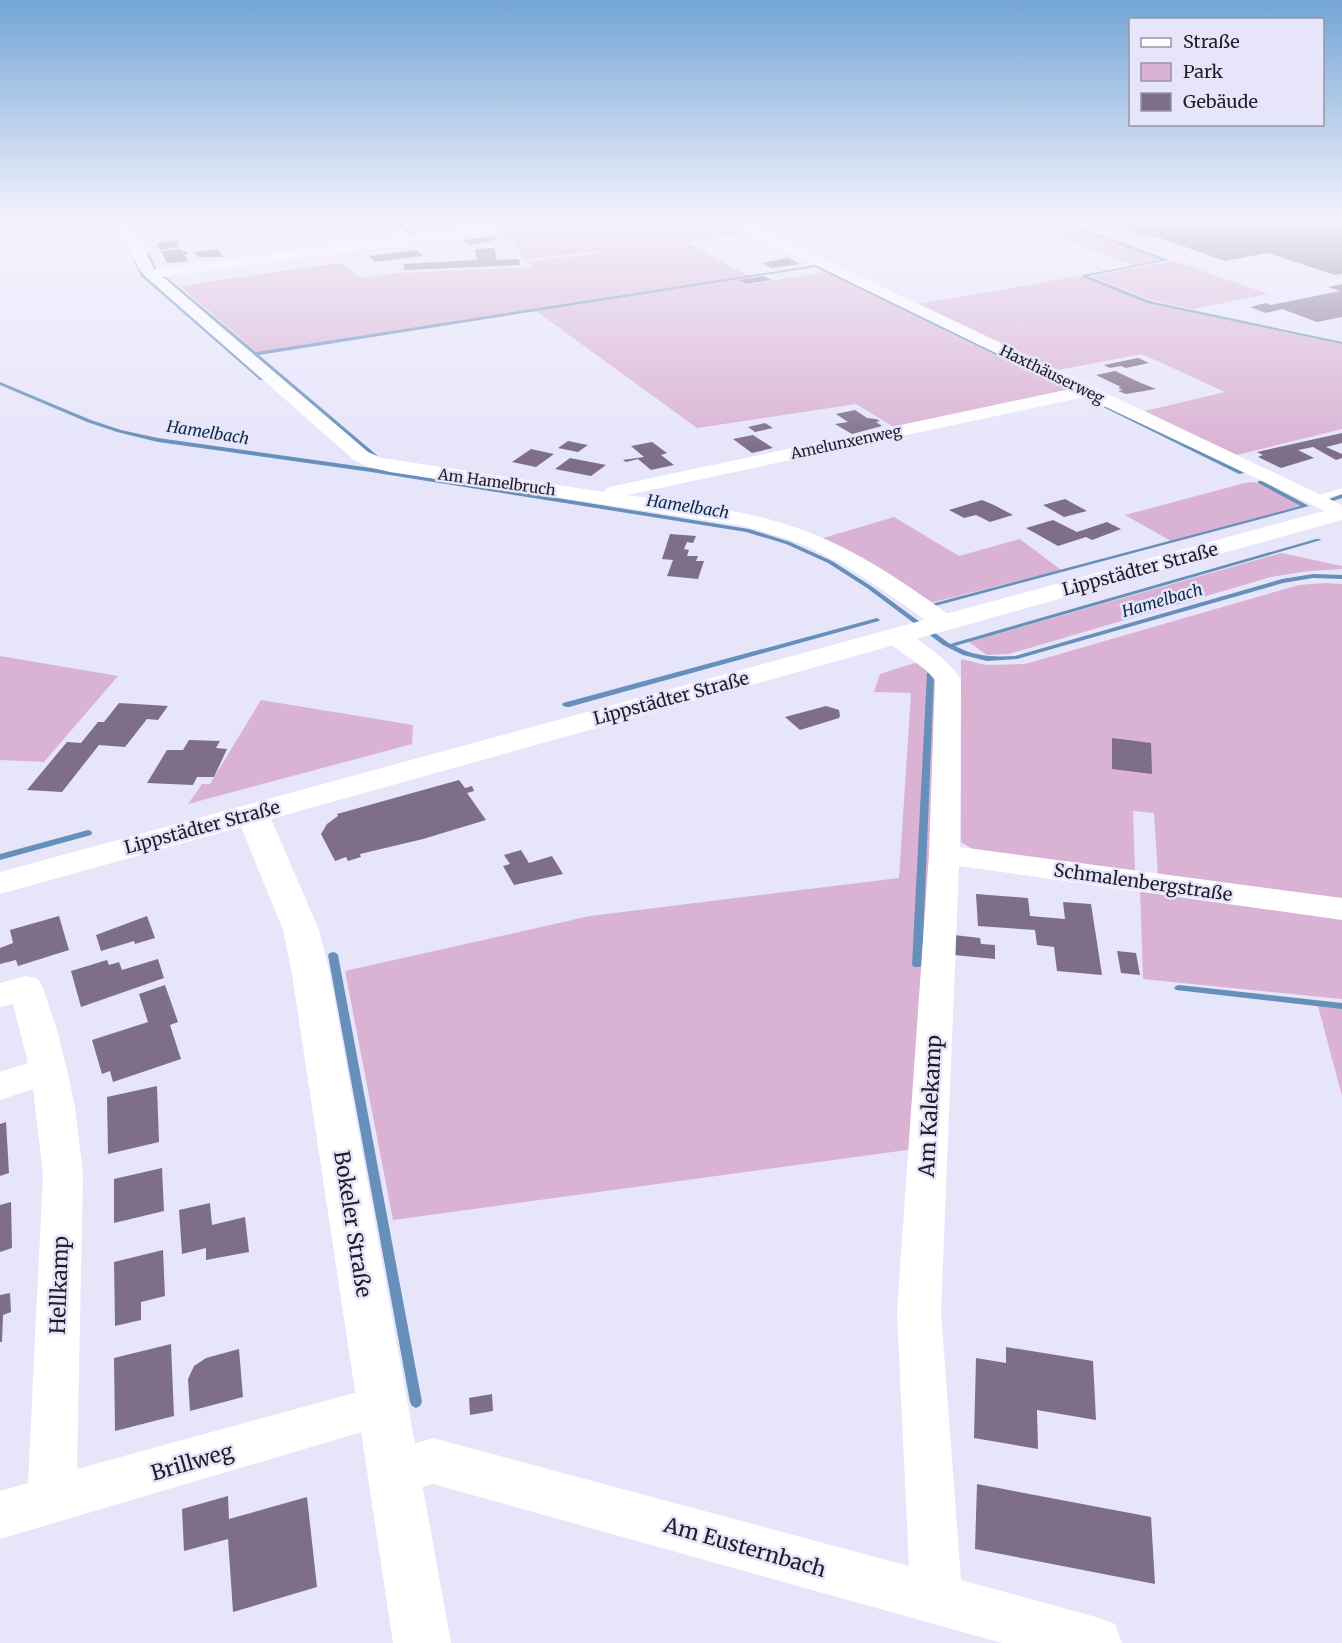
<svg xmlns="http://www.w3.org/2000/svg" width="1342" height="1643" font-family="Merriweather,serif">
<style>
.green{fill:#dab2d4}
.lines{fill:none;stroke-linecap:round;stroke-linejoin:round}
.stream{fill:#668fba;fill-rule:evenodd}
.building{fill:#7e6e8a}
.service{fill:#fff;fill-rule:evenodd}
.minor{fill:#fff;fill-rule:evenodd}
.tertiary{fill:#fff;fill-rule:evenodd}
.labels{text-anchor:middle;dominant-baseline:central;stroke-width:5;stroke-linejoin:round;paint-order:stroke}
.far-street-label{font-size:15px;fill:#1f1d29;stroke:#e7e5fa}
.far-water-label{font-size:16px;font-style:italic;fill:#0b2b49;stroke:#e7e5fa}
.street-label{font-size:18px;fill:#1f1d29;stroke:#e7e5fa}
.near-street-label{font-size:21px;fill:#1f1d29;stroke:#e7e5fa}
</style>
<rect width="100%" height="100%" fill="#e7e5fa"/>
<path class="green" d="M572 220H720L748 233 686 242 748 276 257 352 180 286 340 263 361 278 399 273 532 267 526 262 599 253 597 251 525 259 516 246 493 231Z
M1067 225 1164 260 1134 266 1038 229Z
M1174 261 1268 294 1193 309 1151 300 1091 276Z
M825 272 1068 391 897 429 856 404 697 428 536 311 736 279 746 285Z
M1079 276 1147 302 1342 344V429L1237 455 1145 411 1225 392 1142 354 1058 370 919 304Z
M1255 482 1303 506 1171 541 1125 515 1245 483Z
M894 517 959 556 1020 539 1061 570 930 603 820 539Z
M1281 553 1342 566V569L1309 571 1271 577 1009 654 987 655 969 642Z
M1324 583 1342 584V901L1158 876 1154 813 1133 811 1135 873 974 850 961 842V659L986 665 1025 664 1299 585Z
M0 656 118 676 44 762 0 760Z
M921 661 941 681 914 1149 393 1220 345 971 590 916 899 878 911 693 874 692 880 674Z
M261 700 413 725 412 744 188 804 202 784H210Z
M1140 888 1342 918V999L1143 979Z
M1318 1006 1342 1008V1096Z"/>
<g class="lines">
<path class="stream" d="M129 220H133L141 241 138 240Z
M393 220H397L413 235V237H411Z
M557 220H569L544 224 542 223Z
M1054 220H1060L1169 260 1088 276 1150 301 1342 342V344L1147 303 1082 277 1083 275 1162 260Z
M146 252 149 253 157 270 154 269Z
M133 258 136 259 144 274 264 378V380H260L141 276Z
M816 265 1071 389 1067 390 815 267 259 355 379 457 380 458 377 460 161 276 164 275 256 352Z
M0 382 91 420 121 430 158 438 371 468 749 529 790 542 832 561 871 586 950 644 1316 539H1320L1321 540 955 646C976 657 992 657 1015 656L1282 579 1313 574 1342 575V579L1313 578 1283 583 1017 659 987 661 963 655 943 645 867 588 828 563 786 544 746 532 371 472 158 442 117 432 87 422 0 385Z
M1107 405 1243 472 1244 473 1239 474 1105 408 1104 407Z
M1258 481H1262L1309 506 935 606 933 607 930 605 931 604 1301 506 1258 483Z
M1342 494V498L1330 502 1327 500Z
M877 618 880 620 879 621 569 707H566L562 705 563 703Z
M927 673H933L934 675 922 965 920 967H914L912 965Z
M88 830 91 831 92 833 91 835 0 860V854Z
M333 952 336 953 338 955 422 1402 420 1406 416 1408 412 1406 410 1402 328 955 330 953Z
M1179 985 1342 1003V1009L1176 990 1174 988 1176 986Z"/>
</g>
<path class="building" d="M1098 220H1342V274L1335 275 1268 253 1225 261 1151 235 1142 236 1125 230 1134 229 1124 225 1116 227Z
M492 236 497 239 484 243 470 245 463 240Z
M178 240 180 243H177L180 247 160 250 157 243Z
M494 248 497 260 519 259 520 265 404 270V264L477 260 475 249Z
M181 249 182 251H186L188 254 184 255 188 261 167 263 161 251Z
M218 249 223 257H198L195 252Z
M416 250 423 256 375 262 369 256Z
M788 258 800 264 771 268 762 263Z
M763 276 772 280 746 284 738 280Z
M1342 284V317L1317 322 1282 309 1266 313 1250 307 1266 303 1271 305 1340 291 1328 287Z
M1138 358 1149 363 1126 368 1121 366 1110 368 1104 365Z
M1115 371 1141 383 1156 389 1126 394 1118 391 1123 390 1118 388 1121 387 1096 375Z
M855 410 867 418 876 419 880 421 876 422 882 426 852 434 835 424 848 422 836 414Z
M765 423 773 428 755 432 748 427Z
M1342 433V443L1326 447 1342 454V458L1336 460 1313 447 1298 450 1314 458 1281 468 1258 457 1263 455 1257 452Z
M753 435 773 448 752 453 733 439Z
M568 441 588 445 578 452 558 448Z
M652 442 667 453 661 455 674 465 651 470 638 459 626 462 623 460 644 457 631 446Z
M531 449 554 454 536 467 512 462Z
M570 458 606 465 591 476 555 469Z
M1065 499 1087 511 1064 517 1043 505Z
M982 500 994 505 1013 515 990 522 976 515 964 518 949 510Z
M1053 520 1077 532 1107 522 1121 529 1092 540 1086 537 1058 546 1026 528Z
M670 534 696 536 693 543 687 542 684 549 689 550 687 556H698L696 561H704L698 579 667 576 673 560 662 559Z
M119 703 168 706 158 720 147 719 125 747 99 745 62 792 27 790 67 742 81 743 98 722H104Z
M826 706 839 710 840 716 839 718 800 730 785 717Z
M1112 738 1151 743 1152 774 1112 769Z
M189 740 220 741 216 748 227 749 214 777H197L193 785 147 783 167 750H183Z
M459 780 465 788 472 786 474 791 467 793 486 820 423 839 360 854 361 857 348 861 346 857 335 861 321 834 327 824 338 816 337 814Z
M521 850 529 863 552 856 563 874 514 885 503 866 510 864 504 855Z
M976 894 1028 898 1030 916 1065 919 1063 902 1091 904 1102 975 1057 971 1054 947 1037 945 1035 930 978 926Z
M59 916 69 950 18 966 16 960 0 964V948L13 943 10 930Z
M147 916 155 938 135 944 134 941 101 951 96 935Z
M954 935 980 938 981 944 995 945V959L954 955Z
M1117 951 1136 953 1140 975 1121 973Z
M158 959 164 978 81 1007 71 971 107 960 109 965 119 962 122 970Z
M165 985 178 1022 170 1025 181 1059 113 1082 110 1071 102 1074 92 1040 148 1022 139 994Z
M157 1086 159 1142 108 1154 107 1097Z
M6 1122 9 1173 0 1176V1124Z
M162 1168 164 1211 114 1223V1179Z
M11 1202 12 1248 0 1252V1205Z
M210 1203 212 1225 245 1217 249 1252 206 1260V1248L182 1254 179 1210Z
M163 1250 165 1296 141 1302V1320L115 1326 114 1262Z
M10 1293 11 1312 3 1315 2 1342H0V1295Z
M171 1344 174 1416 115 1431 114 1358Z
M1006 1347 1093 1361 1096 1420 1037 1410 1038 1449 974 1438 976 1358 1006 1363Z
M239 1349 243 1397 190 1411 188 1379 194 1366 206 1358Z
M492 1394 493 1411 470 1415 469 1398Z
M977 1484 1151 1517 1155 1584 975 1549Z
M228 1496 229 1519 307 1497 317 1587 233 1612 228 1539 184 1551 182 1509Z"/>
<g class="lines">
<path class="service" d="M1342 488V494L1311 502 1306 499Z"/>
<path class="minor" d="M116 220H130L154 269 519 220H557L550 224 163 277 368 452 382 458 604 492 607 488 614 486 1070 389 723 220H741L1342 505V519L1085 397 627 495C686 504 747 509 803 530 858 550 906 584 954 618L957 623 954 628 945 630 936 628C895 598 853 567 806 546 784 537 762 531 739 525L390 472 369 467 354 460 146 277 139 269Z
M896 630C917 635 949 661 961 679L960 847 1342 898V920L959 866 941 1312 961 1580 1096 1617 1115 1624 1122 1643H1002L433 1484 394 1494 377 1487 370 1471 377 1455 433 1438 909 1566 897 1312 929 854 935 680 926 670 887 642 884 637 887 632Z
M26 976 38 979 43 988 58 1033 67 1070 75 1107 83 1175 77 1469 383 1385 399 1391 406 1406 399 1421 0 1539V1491L28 1483 43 1175 33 1089 0 1100V1072L28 1063 13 1004 0 1007V983Z"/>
<path class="tertiary" d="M1342 506V520L271 819 319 930 330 974 451 1643H393L292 974 283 930 241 827 0 894V872Z"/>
</g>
<linearGradient id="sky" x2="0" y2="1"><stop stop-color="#74a5d6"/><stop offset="0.49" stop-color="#f4f3fd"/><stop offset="1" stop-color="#f4f3fd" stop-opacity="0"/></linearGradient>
<rect width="1342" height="450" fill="url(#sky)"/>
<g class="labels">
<g class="far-street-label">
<text transform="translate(1052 374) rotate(26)">Haxthäuserweg</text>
<text transform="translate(846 442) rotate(-12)">Amelunxenweg</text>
<text transform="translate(497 482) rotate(8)">Am Hamelbruch</text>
</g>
<g class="far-water-label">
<text transform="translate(208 432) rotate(9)">Hamelbach</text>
<text transform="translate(688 506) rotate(9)">Hamelbach</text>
<text transform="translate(1162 600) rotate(-16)">Hamelbach</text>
</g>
<g class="street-label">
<text transform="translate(1140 569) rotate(-15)">Lippstädter Straße</text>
<text transform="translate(671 698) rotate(-15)">Lippstädter Straße</text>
<text transform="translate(202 827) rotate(-15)">Lippstädter Straße</text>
<text transform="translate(1143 882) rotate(8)">Schmalenbergstraße</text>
</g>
<g class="near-street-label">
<text transform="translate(930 1106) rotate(-87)">Am Kalekamp</text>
<text transform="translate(353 1224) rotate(81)">Bokeler Straße</text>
<text transform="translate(59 1285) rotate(-88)">Hellkamp</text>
<text transform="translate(192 1462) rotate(-16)">Brillweg</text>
<text transform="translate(745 1547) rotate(16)">Am Eusternbach</text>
</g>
</g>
<rect x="1129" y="18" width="195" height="108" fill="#e7e5fa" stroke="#9795a6" stroke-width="1.5"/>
<rect x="1141" y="38" width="30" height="9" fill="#ffffff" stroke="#9795a6" stroke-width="1.5"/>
<text x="1183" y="48" font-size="18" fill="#1f1d29">Straße</text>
<rect x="1141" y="63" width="30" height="18" fill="#dab2d4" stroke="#9795a6" stroke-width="1.5"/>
<text x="1183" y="78" font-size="18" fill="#1f1d29">Park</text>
<rect x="1141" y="93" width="30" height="18" fill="#7e6e8a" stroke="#9795a6" stroke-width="1.5"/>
<text x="1183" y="108" font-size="18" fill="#1f1d29">Gebäude</text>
</svg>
